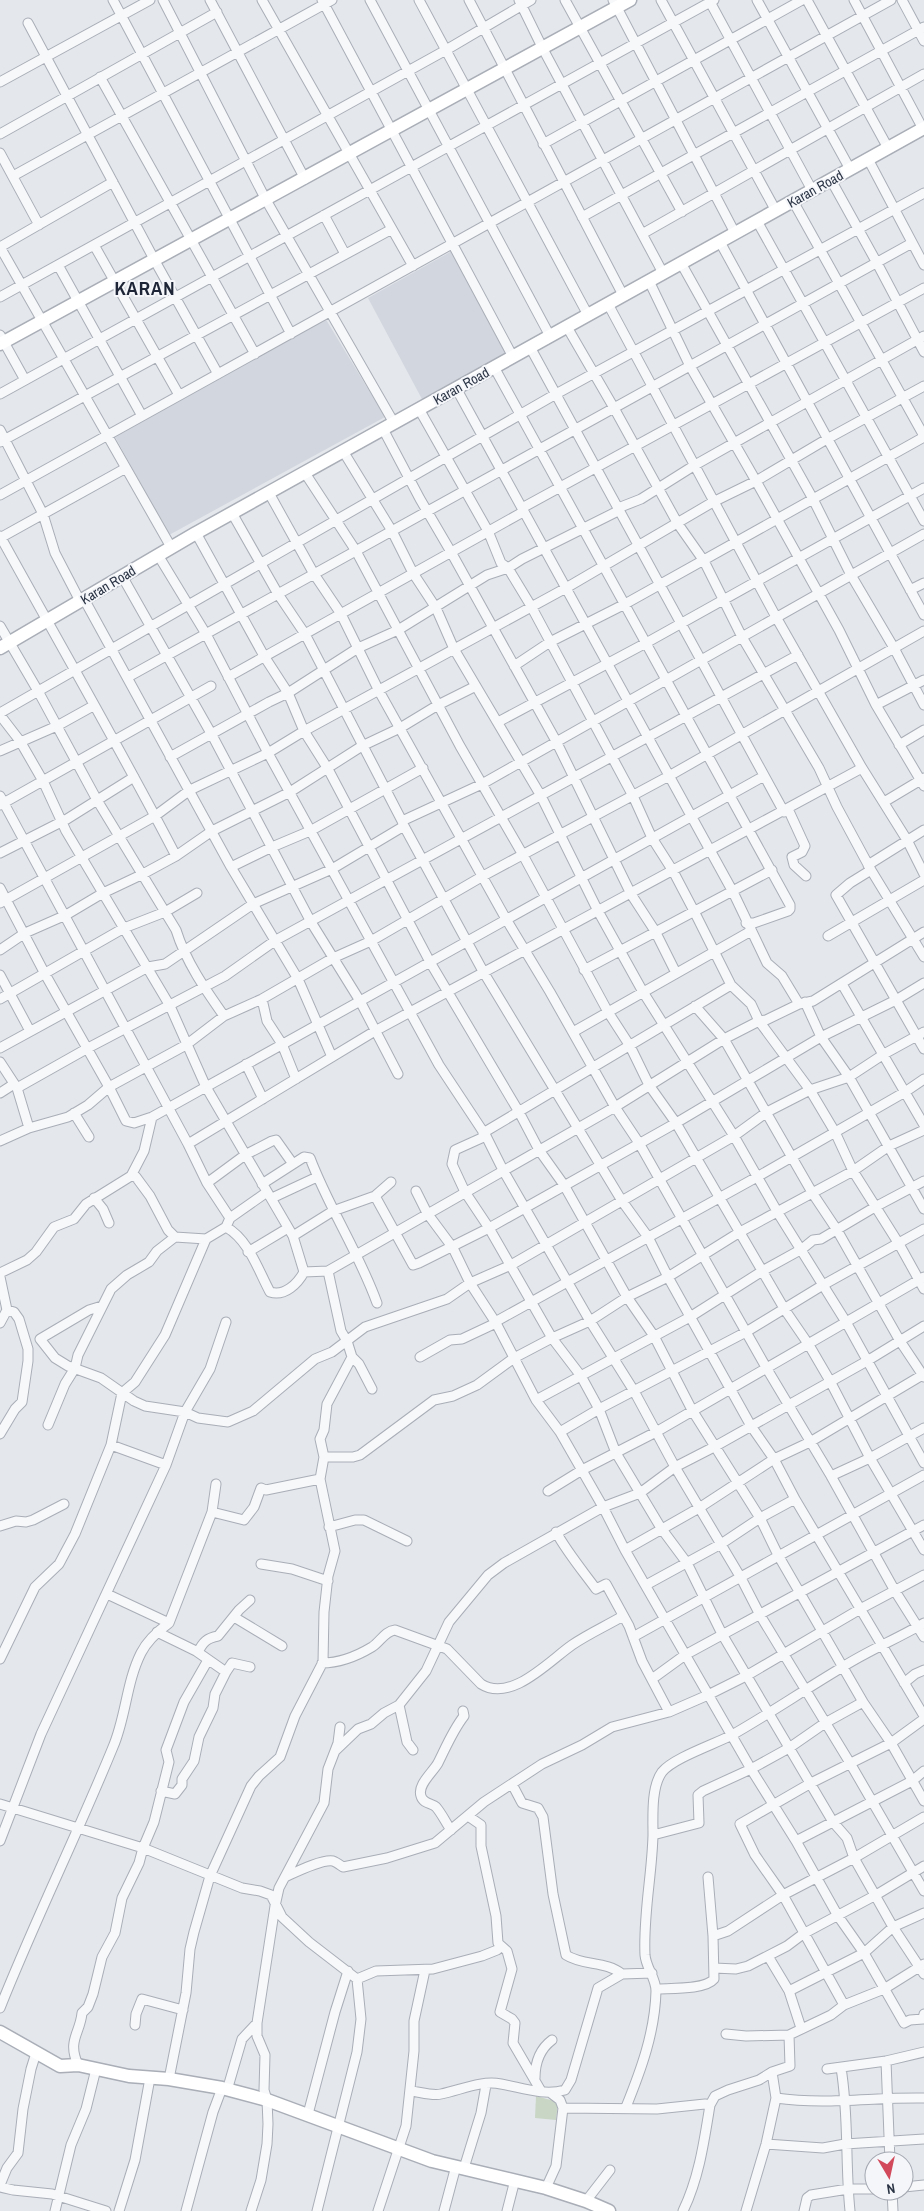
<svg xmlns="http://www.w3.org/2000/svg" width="924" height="2211" font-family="'Archivo Narrow',sans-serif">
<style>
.built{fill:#d2d6de}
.green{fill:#c9d6c5}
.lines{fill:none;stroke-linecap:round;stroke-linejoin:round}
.street-casing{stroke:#a9aeb7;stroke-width:11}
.secondary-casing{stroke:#a9aeb7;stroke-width:15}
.street{stroke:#f7f8fa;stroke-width:9}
.secondary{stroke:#fff;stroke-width:12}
.labels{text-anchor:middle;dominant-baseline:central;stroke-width:4;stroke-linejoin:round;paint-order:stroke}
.street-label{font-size:14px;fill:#2b3445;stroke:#f4f6f9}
.district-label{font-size:19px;font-weight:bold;letter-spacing:1px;fill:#1d2536;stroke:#f4f6f9}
</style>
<rect width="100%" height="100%" fill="#e4e7ec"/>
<path class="built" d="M452 251 510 354 423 401 368 298Z
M325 318 385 417 169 535 114 435Z"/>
<path class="green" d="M536 2096 558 2102 556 2120 535 2118Z"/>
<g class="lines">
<g class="street-casing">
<path id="street" d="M113 0 291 334
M163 0 266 200 394 423
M210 0 305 179
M262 0 413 266
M322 0 513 357
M370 0 550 336
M419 0 588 315
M469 0 623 295
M519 0 543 49 663 273
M565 0 682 212
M613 0 735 233
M661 0 776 211
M709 0 812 190
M757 0 850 169
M807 0 888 148
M854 0 923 129
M902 0 924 41
M28 23 155 261 218 374
M100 77 255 354
M0 82 150 0
M0 134 217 12
M543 144 802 0
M0 153 39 225
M868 159 924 265
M13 176 332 0
M831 180 877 263 924 352
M793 201 924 436
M324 215 345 254
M582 217 924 27
M757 221 924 521
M642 234 924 74
M720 242 924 615
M94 245 179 395
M0 247 171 547
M0 247 113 182
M681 263 813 499 851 575 894 648 924 705
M58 265 142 416
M649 281 690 366 756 481 839 630 876 705 924 786
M0 297 446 50 531 0
M608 304 776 617 862 768 907 840 924 874
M567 327 614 408 678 524 704 561 742 637 819 768 837 807 871 870 924 957
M0 335 25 380
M530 347 784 812
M494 367 790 905V909L788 911 754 923H746
M456 388 733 892 767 963 782 976 799 1004
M0 394 714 0
M419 409 488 531 501 563 508 568 531 606 633 796 652 838 673 871 694 911 731 985 751 1004 759 1021 810 1090 835 1132 853 1171 899 1244 924 1289
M383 429 420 499 451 552 556 741 631 894 655 931 676 973
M0 430 43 514 55 553 80 601
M0 442 392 229
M343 451 392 531 413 573 436 608 454 649 541 796 598 911 643 992 734 1136 778 1213 846 1322 924 1463
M305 473 356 551 460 746 523 855 608 1012 630 1046 649 1085 676 1123 785 1310 809 1345 830 1381 870 1458 924 1550
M269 493 314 574 341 614 379 691 506 919 550 992 615 1107 639 1143 767 1369 831 1476 895 1591 924 1637
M0 495 891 0
M522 508 924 288
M232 513 278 594 305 634 402 821
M196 533 264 656 288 693 304 731 328 769 430 962 519 1112 539 1150 564 1185 627 1297 654 1336 692 1410 760 1518 778 1555 863 1702 891 1743 924 1801
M0 536C59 643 120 748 176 856
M0 538 126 468
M158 555 206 634 268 753 439 1065 486 1136 503 1170 590 1321 634 1391 675 1467 741 1578 760 1615 850 1763 924 1891
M122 576 212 735 311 922 360 1001 398 1074
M910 590 924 583
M84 599 231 867 298 979 332 1057
M0 626 38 691 97 800 176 930C186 962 205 989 224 1016
M514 666 550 642 625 604 924 437
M128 677 912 243
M228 677 523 512
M876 705 924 680
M0 713 556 394 924 193
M0 715 20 741 43 781 66 831 170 1006 206 1087 293 1236 304 1272C298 1283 285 1297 270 1292 258 1270 249 1240 226 1227
M498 722 646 643 924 488
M899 745 924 730
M0 751 57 726 93 706
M170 757 269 702 288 693 358 648 398 630 487 575 508 568 522 559 616 512 618 508 641 499 695 465 924 336
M0 796 188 1144 207 1183 230 1218
M884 802 924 778
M0 805 211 686
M788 809 805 846 802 852 792 857 794 865 806 876
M404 826 484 973 622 1201 648 1237 668 1277 751 1426 774 1459 795 1499 924 1716
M0 853 67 819 134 777
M868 865 924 830
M231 867 272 847 310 831 423 768
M871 870 850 883 836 895 924 1049
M0 888 45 974 109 1087 186 1045 224 1016 262 999 333 958 371 941 483 876 669 776 924 631
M0 903 155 816 190 790 268 753 304 731 566 588 713 502 756 481 827 439 924 386
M828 936 924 880
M0 950 25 933 66 915 103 893 141 875 176 856 212 831 290 792 362 746 400 728 438 705 476 686
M584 970 772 870
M0 975 30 1031
M842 984 924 1125
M0 999 124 928 165 912 197 893
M262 999 267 1021 282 1044 296 1079
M805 1002 821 1037 849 1077 924 1209
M695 1006 724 1039 813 1194 837 1230 900 1341 924 1377
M573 1032 751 931
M0 1048 148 967 165 964 253 904 332 869 404 826 402 821 482 784 924 534
M0 1062 17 1088 29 1128
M246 1064 263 1099
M17 1088 88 1048 225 976 276 940 798 655
M0 1093 14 1084
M74 1113 89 1137
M483 1133 731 985
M486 1136 455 1150 452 1164 465 1192 489 1228 552 1338 581 1376 599 1409 616 1453 661 1528 687 1563 722 1634 833 1822 847 1838 854 1858 893 1927 924 1974
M0 1141 29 1128 68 1117 88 1105 109 1087 126 1121 134 1123 152 1117 764 776
M188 1144 375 1031 862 768
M131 1176 144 1151 152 1117
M207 1183 245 1155 272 1141 276 1140 293 1164
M262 1184 304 1157 310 1158C329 1208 359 1253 377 1303
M416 1191 427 1213 453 1248 470 1283 496 1323 536 1400 560 1432 603 1507 625 1550 751 1769 796 1841 838 1916 864 1953 904 2023 910 2020 923 2019 924 2014
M375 1196 413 1265 419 1263 489 1228 676 1123 821 1037 896 1000 924 983
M94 1198 103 1209 109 1223
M272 1198 317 1177
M293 1236 333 1211 375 1196 391 1182
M248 1252 288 1228
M328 1271 341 1331 347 1341 352 1357 359 1364 372 1389
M304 1272 328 1271 615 1107 724 1039 759 1021 766 1020 799 1004 813 1001 924 932
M0 1273 27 1260 36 1252 54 1227 74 1219 86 1204 131 1176 136 1177 150 1196 168 1230 175 1237
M0 1277 7 1310 0 1323
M102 1306 89 1310 40 1339 55 1358 68 1366 101 1378 134 1401 145 1406 185 1412 198 1418 228 1422 253 1411 315 1359 332 1352 365 1327 447 1299 470 1283 511 1265 734 1136 767 1112 810 1090 849 1077 884 1054 924 1032
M495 1322 757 1177 905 1092 924 1079
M420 1357 450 1340 462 1339 496 1323
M536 1400 690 1317 764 1270 802 1249 813 1240 821 1239 875 1207 924 1181
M48 1425 65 1384 75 1368 78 1355 111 1289 127 1275 149 1262 157 1251 175 1237 206 1239 226 1227 230 1218 267 1192
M560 1432 599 1409 746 1332 823 1285 924 1229
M0 1434 15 1409 22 1402 28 1361V1349L19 1319 14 1312 7 1310
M111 1445 166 1465
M324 1457H353L360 1455 434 1400 453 1396 477 1385 514 1358 552 1338 590 1321 627 1297 668 1277 740 1232 853 1171 889 1146 924 1130
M831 1476 870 1458 924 1428
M548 1491 582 1470 656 1432 924 1277
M212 1512 244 1520 254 1507 261 1488 266 1490 320 1479
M0 1526 16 1521 26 1522 33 1520 64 1504
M329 1527 355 1520H364L407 1541
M556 1532C567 1552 582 1570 596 1589L606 1584 629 1626 642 1661 669 1712
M625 1550 699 1508 774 1459 810 1442 924 1374
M261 1564 292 1569 328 1581
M646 1585 721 1544 760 1518 795 1499
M107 1594 169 1623
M234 1617 282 1646
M157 1632 198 1652C203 1642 207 1638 218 1636L239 1610 250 1600
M633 1637 924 1475
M196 1651 226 1672 232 1663 250 1667
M0 1659 35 1587 59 1564 75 1534 111 1445 122 1393 135 1382 165 1335 206 1239
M322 1663C339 1663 357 1656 372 1647 380 1642 385 1631 395 1630L447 1649 481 1684C511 1703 549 1661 572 1645 588 1634 606 1626 623 1616
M652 1679 685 1655 924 1525
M904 1683 915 1674 924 1670
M413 1750 407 1742 399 1705 426 1671 449 1622 488 1575 504 1563 603 1507 640 1493 675 1467 714 1447 867 1361 924 1326
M335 1751 358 1729 371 1724 384 1713 399 1705
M512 1784 522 1803 538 1808 543 1817 553 1894 566 1955C583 1966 606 1961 622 1974
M161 1791 175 1794 182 1785V1779L194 1761 199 1737 213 1708 215 1694 226 1672
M0 1804 143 1848 242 1888 260 1891 271 1895 282 1917 309 1942 357 1979 376 1971 433 1969 482 1956 497 1950 501 1946
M468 1816 481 1825V1846L496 1916 498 1943 507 1951 512 1969 500 2012 512 2019 515 2023 513 2043 541 2091
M451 1830C446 1823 442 1814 436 1807 432 1803 423 1804 421 1796 417 1785 433 1772 438 1763 446 1747 453 1730 464 1716L463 1711
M653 1835 699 1823 698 1795 703 1791 751 1769 789 1748 825 1723 863 1702
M0 1841 41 1734 166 1465 185 1412 210 1369 226 1322
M796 1841 912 1781 924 1771
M285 1877C296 1872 322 1859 333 1861 336 1862 340 1865 343 1867L387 1858 435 1843 484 1802 542 1764 582 1745 612 1727 669 1712 708 1695 746 1676 862 1608 924 1575
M708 1877 713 1936
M768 1956 789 1991 801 2028
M714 1968 736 1969 748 1966 787 1946 803 1934 876 1895 924 1866
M656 1989C670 1988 705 1990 714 1979L713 1936 728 1931 783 1895 854 1858 924 1817
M789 1991 864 1953 893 1927 924 1913
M844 2005 783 1895 755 1855 740 1824 811 1783 891 1743 924 1719
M0 2008C35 1920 77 1835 113 1747 126 1717 126 1683 141 1653 147 1641 158 1631 169 1623L212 1512 216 1484
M135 2025 136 2014 142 1999 183 2010
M726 2034 746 2036 789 2035
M886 2061 890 2161
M78 2065C67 2040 80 2034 82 2013L88 2007 93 1994 102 1957 115 1933 122 1898 139 1863 143 1848 154 1822 169 1762 166 1750 184 1702 208 1660
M841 2068C849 2115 845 2163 850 2211
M827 2069 886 2061 924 2052
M535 2078C535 2063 540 2049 552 2040
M169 2079 186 1993 190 1949 194 1932 210 1876 251 1786 259 1776 280 1757 295 1716 323 1662 324 1612 328 1576 335 1551 320 1479 324 1457 320 1439 324 1430 327 1404 352 1357
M411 2091C420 2092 432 2096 441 2094 461 2090 481 2080 501 2084 523 2088 544 2096 565 2090L571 2080 598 1988 622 1974 652 1973
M776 2098C826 2105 874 2097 924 2098
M626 2107C641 2070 655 2032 656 1991 656 1978 646 1968 645 1955 643 1915 652 1875 653 1835 653 1817 651 1787 662 1772 673 1758 715 1744 732 1735 769 1714 804 1690 841 1668 867 1651 897 1639 924 1623
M563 2108 657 2109 705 2104 710 2105 715 2096 728 2090 759 2080 772 2072 790 2066 789 2035 831 2015 844 2005 884 1989 924 1964
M308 2114 335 2012 348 1971
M766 2144 823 2148 845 2144 924 2139
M464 2168 481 2113 486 2085
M0 2185 7 2168 18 2153 23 2109 31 2069 36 2053
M0 2187 13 2190 52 2194 106 2211
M904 2187 924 2185
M546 2188 556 2166 563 2108 560 2100 552 2094
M892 2191 893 2211
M586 2201 610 2170
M55 2211 71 2145 86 2109 96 2069
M119 2211 135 2160 150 2078
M186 2211 213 2112 222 2088 228 2087 242 2039 257 2023
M251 2211 261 2180 267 2144 268 2124 267 2100 264 2090 265 2055 257 2036V2023L275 1906 279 1888 324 1803 328 1769 338 1743 340 1727
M317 2211 357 2052 361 2019 357 1979
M378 2211 406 2126 414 2051V2021L425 1970
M444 2211 456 2166
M507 2211 515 2180
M683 2211C699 2178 704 2142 710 2105
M746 2211 766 2144 776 2098 772 2072
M804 2211 807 2198 811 2195 848 2189H874"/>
</g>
<g class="secondary-casing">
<path id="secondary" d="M0 344 630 0
M0 648 196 533 924 128
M0 2032 60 2066 78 2065 129 2076 169 2079 222 2088 267 2100 432 2161 546 2188 586 2201 609 2211"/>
</g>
<use href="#street" class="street"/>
<use href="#secondary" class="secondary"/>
</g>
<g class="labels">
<g class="street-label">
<text transform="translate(815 189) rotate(-29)">Karan Road</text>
<text transform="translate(461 386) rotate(-29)">Karan Road</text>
<text transform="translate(108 585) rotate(-31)">Karan Road</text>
</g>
<g class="district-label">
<text x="145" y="288">KARAN</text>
</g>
</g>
<g transform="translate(889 2176) rotate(171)"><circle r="24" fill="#f4f6f9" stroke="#a4a8b1"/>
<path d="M0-4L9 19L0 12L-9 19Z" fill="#d1495b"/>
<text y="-8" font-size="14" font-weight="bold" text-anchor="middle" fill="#2b3445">N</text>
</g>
</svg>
